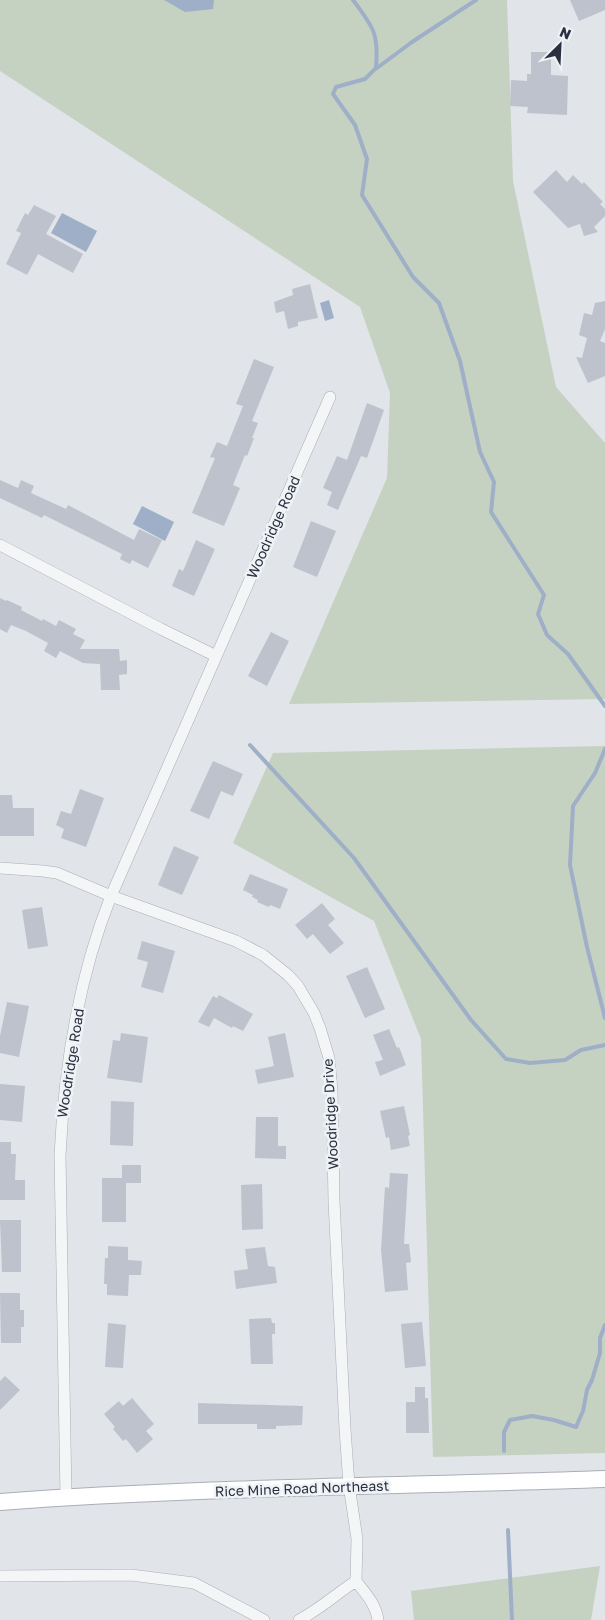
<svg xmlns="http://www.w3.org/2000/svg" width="605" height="1620" font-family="'Golos Text',sans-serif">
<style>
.green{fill:#c5d2c2}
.water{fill:#9eafc7}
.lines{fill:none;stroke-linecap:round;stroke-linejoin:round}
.stream{stroke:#9eafc7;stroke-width:4}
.building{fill:#bec2cc}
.minor-casing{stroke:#aaaeb6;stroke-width:12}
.secondary-casing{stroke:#aaaeb6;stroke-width:18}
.minor{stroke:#f4f5f7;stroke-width:11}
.secondary{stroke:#fff;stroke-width:16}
.labels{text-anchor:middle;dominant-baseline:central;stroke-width:5;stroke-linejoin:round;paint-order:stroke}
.street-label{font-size:14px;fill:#2a3040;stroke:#f0f3f6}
</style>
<rect width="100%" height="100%" fill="#e1e4e9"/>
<path class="green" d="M0 0H507L513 181 556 387 605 443V699L289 704 387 478 390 393 360 307 0 71Z
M605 746V1453L433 1457 421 1039 374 921 233 843 273 753Z
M600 1566 591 1620H414L411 1591Z"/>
<path class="water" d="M164 0H214L213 9 185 12Z
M62 213 97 231 86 252 51 233Z
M329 300 334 318 325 321 320 303Z
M142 506 174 522 165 541 133 524Z"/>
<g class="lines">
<path class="stream" d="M353 0C373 27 379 33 376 68L365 79 336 87 333 94 355 125 367 159 362 195 413 277 439 303 460 361 480 452 494 482 491 512 544 595 538 614 547 635 568 654 605 706
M377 68 412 42 476 0
M250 745 354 858 471 1020 506 1059 530 1063 565 1060 581 1050 605 1045
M605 749 595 773 573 806 570 865 587 947 605 1018
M504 1451V1432L510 1420 532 1416 554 1420 576 1427 583 1411 587 1390 592 1380 600 1353V1338L605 1325
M508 1530 512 1620"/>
</g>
<path class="building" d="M570 0H605V10L579 21Z
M531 52H551V75L568 76 567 115 527 113 528 107 510 106 511 80 527 81V74H531Z
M556 170 567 182 573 175 582 184 584 182 603 202 600 204 605 209V216L594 227 598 232 584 236 580 224 568 228 533 192Z
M34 205 56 216 46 234 83 254 73 273 38 254 27 275 6 264 21 233 16 231 25 213 28 215Z
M310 284 318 318 298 322V326L288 329 284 311 276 313 274 302 293 295 292 289Z
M605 301V329L600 341 605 343V376L588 383 576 357 582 358 587 338 579 335 584 313 592 315 595 303Z
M254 359 274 367 252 421 258 423 252 438H254L247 456 245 455 233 485 240 488 224 526 192 513 215 458 210 457 217 442 227 446 243 406 236 404Z
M367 403 384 410 367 458 361 456 338 510 327 505 332 492 323 488 337 456 347 460Z
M0 480 18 488 21 480 34 486 31 493 66 509 68 505 134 540 139 529 162 540 148 568 132 560 130 564 120 559 122 554 44 515 42 518 0 498Z
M311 521 336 531 317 577 293 567Z
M196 540 215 549 194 596 172 586 179 569 183 571Z
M0 598 6 601 7 600 22 607 21 610 42 621 43 619 56 626 59 620 76 629 73 634 85 640 80 649H119L120 661 127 660V674L119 675 120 690H101L100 664 83 663 60 651 56 658 44 651 48 643 26 631 11 625 7 633 0 629Z
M271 632 289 641 267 686 248 676Z
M213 761 243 774 233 796 221 791 209 819 190 811Z
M80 789 104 798 86 847 61 838 64 829 56 825 61 811 71 814Z
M0 795H12L13 808H34V836H0Z
M174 846 199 857 182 895 158 885Z
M250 874 288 889 280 909 270 905 269 907 257 902 258 900 252 897 253 895 243 890Z
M322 903 335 919 328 925 344 943 330 954 313 934 307 939 295 925Z
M42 907 48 946 28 949 22 910Z
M142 941 175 951 163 993 141 987 148 962 137 959Z
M367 967 385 1009 365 1018 346 976Z
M219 995 253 1014 243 1031 233 1026 232 1028 214 1018 209 1027 198 1022 213 996 217 998Z
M7 1002 29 1006 19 1057 0 1053V1036Z
M389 1029 397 1048 399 1047 406 1065 380 1076 375 1062 383 1060 373 1035Z
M121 1033 148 1037 142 1083 107 1078 113 1040 120 1041Z
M285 1033 294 1077 258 1084 255 1070 274 1066 268 1037Z
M0 1084 25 1086 22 1122 0 1120Z
M111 1101 134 1102 133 1146 110 1145Z
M404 1106 410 1135 408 1136 410 1146 391 1150 389 1137 386 1138 380 1111Z
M256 1117H278V1146H286V1159L255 1158Z
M0 1142H11V1154H16L15 1180H25V1200H0Z
M122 1165H141V1183H126V1222H102V1178H122Z
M390 1173 408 1174 404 1244H409L411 1262 406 1263 408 1290 385 1292 381 1250 385 1187 389 1188Z
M262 1184 263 1229 242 1230 241 1185Z
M0 1220H21V1272H2Z
M108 1246 128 1247V1260L142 1261 141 1275H129L128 1296 107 1295V1284H104L105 1258H108Z
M265 1247 268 1266 275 1267 277 1283 236 1289 234 1271 248 1269 245 1249Z
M0 1293H20V1310H24V1327H21V1343H1Z
M271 1318 272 1323H275V1334H272L273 1364H251L249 1319Z
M422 1322 426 1366 405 1368 401 1324Z
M108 1323 126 1325 123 1368 105 1367Z
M5 1376 20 1390 0 1410V1381Z
M415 1387H425V1398H428L429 1433H406V1402H415Z
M132 1398 154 1424 146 1431 153 1439 137 1453 126 1439 123 1441 113 1429 115 1427 104 1414 119 1401 123 1406Z
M198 1403 303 1406 302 1425 276 1426V1429H257V1424H198Z"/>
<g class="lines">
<g class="minor-casing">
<path id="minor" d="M0 545 161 629 216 656
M0 868 43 871 57 873 111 896 236 941 263 955 288 975 298 986 314 1013 320 1028 329 1058 332 1091 334 1201 345 1429 349 1485 357 1539 356 1581C365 1593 376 1604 378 1620
M66 1497 60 1156C64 1068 78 979 111 896L330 397
M0 1576 131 1575 194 1583 264 1620
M299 1620C320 1609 336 1594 356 1581"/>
</g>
<g class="secondary-casing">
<path id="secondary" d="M0 1502C201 1487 403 1486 605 1479"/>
</g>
<use href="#minor" class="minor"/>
<use href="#secondary" class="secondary"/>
</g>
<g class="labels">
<g class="street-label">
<text transform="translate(273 527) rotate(-66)">Woodridge Road</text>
<text transform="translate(70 1063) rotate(-81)">Woodridge Road</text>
<text transform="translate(330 1114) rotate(-93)">Woodridge Drive</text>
<text transform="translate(302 1488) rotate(-2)">Rice Mine Road Northeast</text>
</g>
</g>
<g transform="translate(560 45) rotate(24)" stroke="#f0f3f6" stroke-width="4" paint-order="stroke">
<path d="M0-4L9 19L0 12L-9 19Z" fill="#2a3040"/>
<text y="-8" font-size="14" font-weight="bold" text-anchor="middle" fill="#2a3040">N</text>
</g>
</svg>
